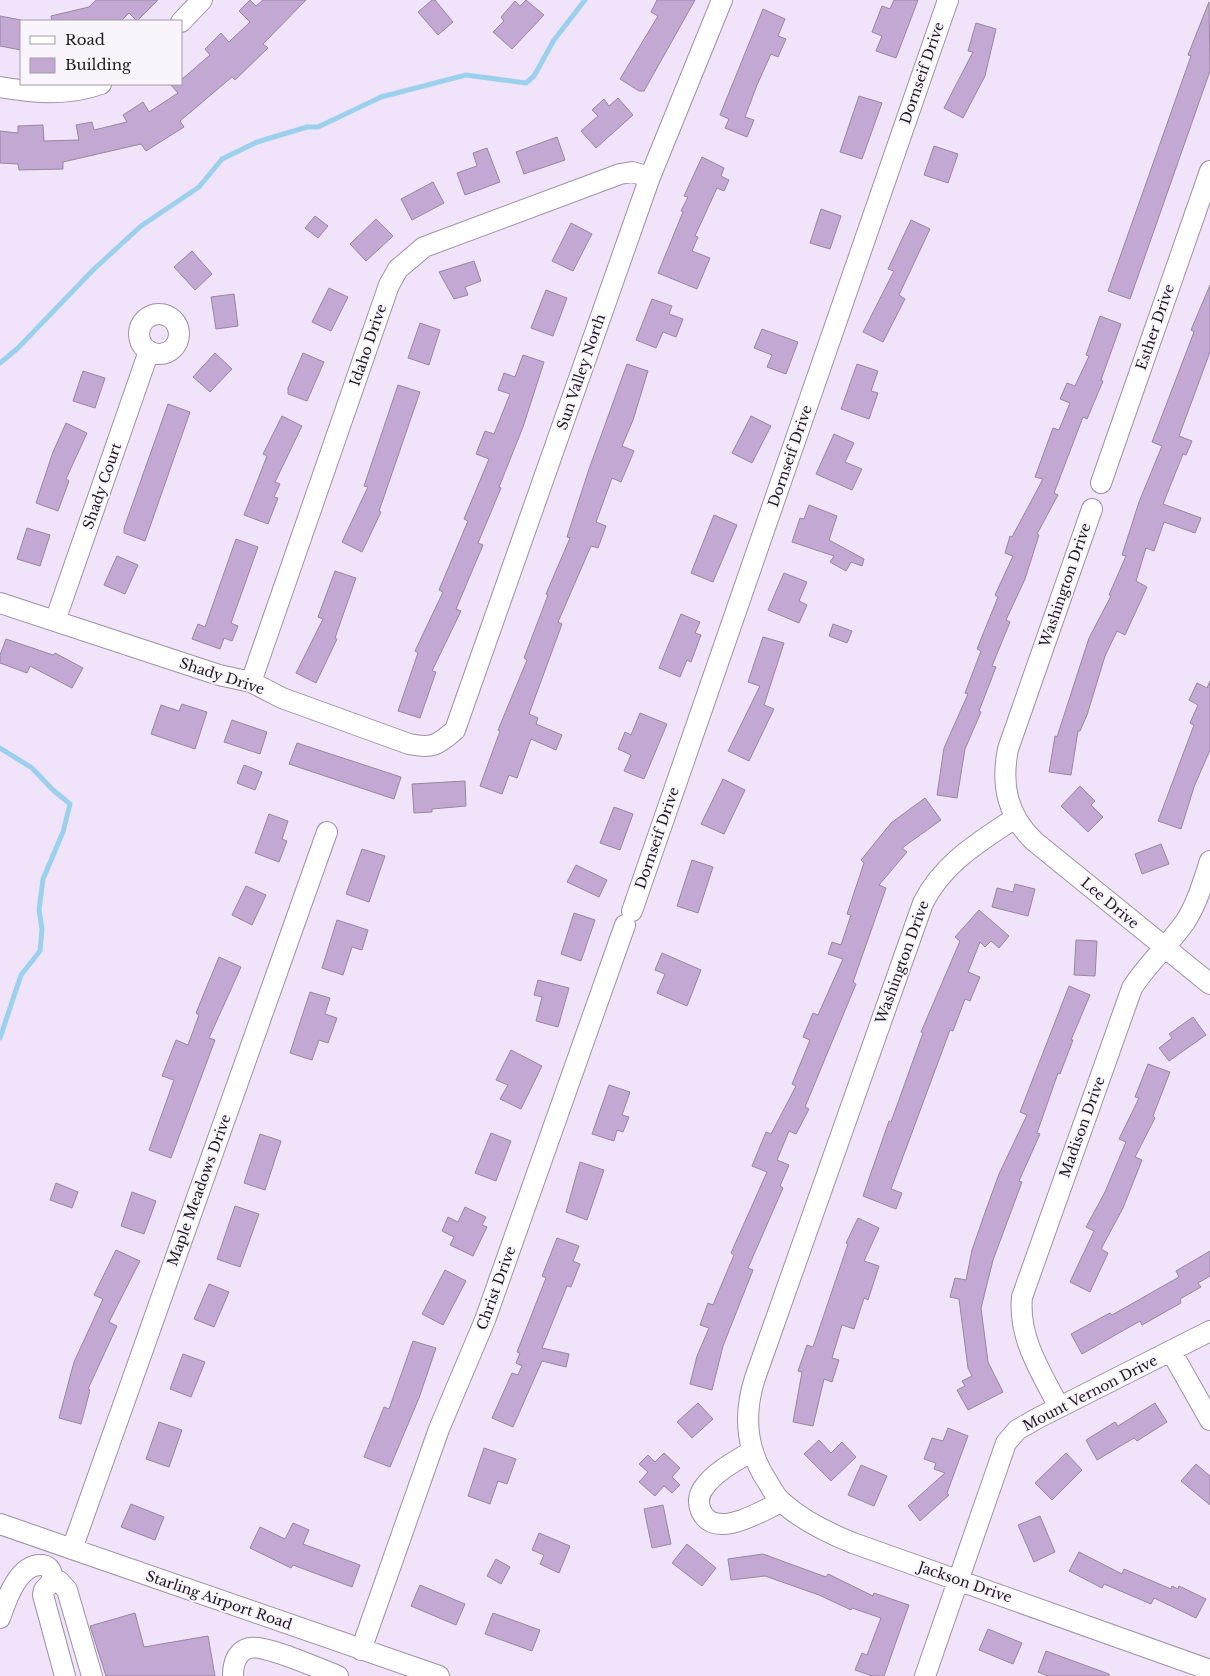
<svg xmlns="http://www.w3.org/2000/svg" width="1210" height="1676" font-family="'Libre Baskerville',serif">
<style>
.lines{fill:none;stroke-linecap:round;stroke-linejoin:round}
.stream{stroke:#9cd1ed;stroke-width:5}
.building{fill:#c3a8d4;stroke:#95899d}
.minor-casing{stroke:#9e91a6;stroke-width:22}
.minor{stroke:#fff;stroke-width:20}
.labels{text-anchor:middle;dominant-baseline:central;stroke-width:4;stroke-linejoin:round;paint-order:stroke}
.street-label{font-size:14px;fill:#1f1a22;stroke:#faf4fd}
</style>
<rect width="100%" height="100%" fill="#f1e4fa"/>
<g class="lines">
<path class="stream" d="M0 363 18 348 93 270 141 226 199 187 222 159 257 142 307 127H318L381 97 466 75 526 83 534 76 554 40 585 0
M0 748 32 768 53 790 70 804 63 832 43 879 39 910 42 929 40 951 21 975 0 1038"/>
</g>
<path class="building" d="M96 0H158L137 21 129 13 121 21H52L51 16 89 7Z
M250 0 256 6 263 0H306L263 44 268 48 235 80 232 77 180 121 184 127 146 151 141 144 63 162V169L19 170 18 164 0 163V131L18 133V126L43 125 44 141 79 140 76 125 92 122 94 130 127 122 123 115 143 102 149 112 178 93 170 84H181V80L210 55 205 49 221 33 229 42 250 22 239 11Z
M432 0H435L453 22 438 35 418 12Z
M526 0 544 15 512 49 493 32 504 21 501 17 515 1 520 6Z
M657 0H695L644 91H639L620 79 658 16 651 12Z
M894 0H918L896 58 876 51 882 36 872 32 882 6 890 9Z
M1209 2 1210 71 1130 299 1108 291 1191 56 1188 55Z
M763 9 785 19 778 36 786 39 778 57 771 54 757 85 745 117 754 120 747 137 725 128 729 119 720 115Z
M0 16 21 20V50L0 46Z
M976 23 996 29 985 76 963 118 944 108 973 52 968 51Z
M859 96 882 103 862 159 840 152Z
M618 98 633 115 596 148 581 131 598 116 592 110 604 99 609 106Z
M557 137 565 160 524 174 516 152Z
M934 146 958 154 948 183 924 175Z
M487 148 500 182 465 195 457 173 477 166 473 153Z
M702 157 724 168 721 176 729 180 724 191 717 188 695 236 698 237 692 251 710 258 697 289 658 273 683 212 681 211 688 197 684 196Z
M433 182 444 203 412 220 401 199Z
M821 209 841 216 830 249 810 243Z
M315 216 328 226 318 238 305 228Z
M376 219 393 236 366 261 350 244Z
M911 220 930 229 899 295 905 299 883 342 863 332 894 271 888 269Z
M571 223 592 234 573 271 552 261Z
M192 251 212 274 195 290 174 267Z
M474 261 481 281 465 287 468 295 454 299 439 272Z
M1210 285V352L1179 436 1192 441 1186 455 1183 454 1163 504 1201 518 1195 533 1164 522 1154 551 1146 548 1136 581 1147 587 1125 635 1117 631 1105 656 1087 715 1080 731H1078L1071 775 1049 772 1055 736 1057 737 1089 638 1111 596 1109 595 1126 556 1122 555 1139 502 1162 446 1152 442 1194 332 1191 330Z
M329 288 348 297 331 331 312 322Z
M546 290 567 298 553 336 531 328Z
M234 294 238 326 216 329 211 297Z
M652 299 672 306 669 314 683 319 676 337 663 332 656 348 636 340Z
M1100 316 1121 324 1101 380 1103 381 1087 419 1083 417 1054 493 1058 495 1037 534 1039 535 1025 579 1006 620 1010 622 992 666 996 667 979 711 981 712 965 749 957 798 937 795 944 748 968 694 965 693 981 651 977 649 998 597 995 595 1013 556 1005 553 1010 536 1012 537 1043 479 1035 477 1053 428 1059 430 1070 403 1060 399 1067 383 1075 386 1089 356 1086 355Z
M420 323 440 330 429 365 408 358Z
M762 329 798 342 786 374 767 367 772 355 754 348Z
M215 353 232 369 210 392 193 377Z
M303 353 324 362 307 401 288 394V388Z
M523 355 544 362 523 427 499 487 501 488 478 543 483 545 456 609 461 611 432 671 436 672 420 718 398 711 418 653 415 651 443 592 439 590 468 521 464 519 489 459 476 454 485 431 494 434 510 394 498 390 504 373 515 377Z
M627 364 648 371 633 420 622 446 634 451 621 482 612 478 596 522 606 526 598 548 591 546 558 622 562 624 529 714 538 718 536 724 562 735 556 750 531 739 517 778 509 775 502 794 480 786 500 731 498 730 527 660 524 658 548 595 546 594 570 538 567 537 589 469Z
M857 364 878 371 871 391 878 393 869 419 841 409Z
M83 371 105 378 95 408 73 401Z
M398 385 420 392 379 511 381 512 362 552 342 542 368 487 364 486Z
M168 404 190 412 145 541 124 533V528Z
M282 416 302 426 275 482 280 484 274 497 278 498 268 524 244 515 267 456 263 454Z
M751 416 771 426 752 463 732 453Z
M66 423 87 433 66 479 69 481 58 511 36 503 53 452Z
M834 434 854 443 845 462 862 469 852 490 816 474Z
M809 505 837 516 829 540 864 559 862 566 851 562 846 571 830 562 834 556 792 542 800 518 804 519Z
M714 515 737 525 713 582 691 573Z
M27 528 50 535 40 566 17 559Z
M236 539 258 547 231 623 238 626 232 641 224 638 220 649 192 639 198 624 205 627Z
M117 556 138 565 125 594 104 585Z
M335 571 356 578 335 638 337 639 316 683 296 673 323 619 318 617Z
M784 573 807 582 799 601 807 605 799 623 768 610Z
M681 614 700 622 695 633 701 635 691 662 687 660 680 677 659 668Z
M833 624 852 631 847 643 829 636Z
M763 637 784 643 764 705 774 709 749 761 728 751 760 686 748 682Z
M6 639 53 655 55 653 83 668 72 688 30 666 27 673 0 663V655Z
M1210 681V750L1194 787 1181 829 1158 821 1194 725 1190 723 1198 705 1189 700 1197 683 1207 688Z
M182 704 207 712 195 749 151 734 161 705 179 711Z
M640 713 667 724 644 779 624 771 631 755 618 749 625 732 631 735Z
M232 720 267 732 260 754 224 742Z
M297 743 401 777 394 799 289 764Z
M244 765 262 772 255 790 237 783Z
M723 779 745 790 724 834 701 824Z
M465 781 466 806 432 809V812L414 813 412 784Z
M1080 786 1095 801 1091 805 1103 817 1088 832 1061 806Z
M925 798 941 820 902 848 907 852 879 885 886 888 853 982 856 984 805 1107 809 1109 796 1134 789 1131 777 1160 789 1165 780 1186 783 1188 748 1268 753 1270 723 1346 712 1390 690 1384 697 1356 709 1328 700 1325 708 1303 713 1305 734 1255 731 1253 767 1172 752 1166 766 1132 771 1134 796 1086 792 1084 810 1040 803 1037 813 1013 818 1015 843 959 828 954 832 942 841 945 851 915 847 914 864 863 861 860 891 823Z
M614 807 633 814 620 850 600 843Z
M269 814 288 821 282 839 287 841 279 862 255 853Z
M1161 844 1169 864 1142 874 1135 854Z
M362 849 385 856 369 902 346 894Z
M692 860 713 867 698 913 677 906Z
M576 865 607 880 599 897 567 882Z
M1015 884 1035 889 1028 916 992 907 997 888 1013 892Z
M246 886 266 895 252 925 232 915Z
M979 910 1009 936 999 948 991 941 985 947 980 942 968 972 980 977 970 1001 965 999 953 1031 950 1030 891 1189 902 1193 896 1209 863 1196 889 1121 891 1122 923 1033 921 1032 960 941 955 937Z
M574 913 595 920 581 961 561 954Z
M337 920 368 930 362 950 352 947 343 975 322 968Z
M1076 940 1097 941 1095 976 1074 975Z
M662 953 701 970 687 1006 657 993 665 974 655 970Z
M219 957 241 967 209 1038 215 1040 171 1158 149 1150 174 1080 162 1076 176 1040 188 1045 199 1015 196 1013Z
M538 980 569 988 558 1027 536 1021 542 997 534 995Z
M1069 986 1090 995 1071 1040H1073L1060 1074 1058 1073 1037 1133 1040 1134 1019 1181 1022 1182 993 1260 981 1308 988 1362 1003 1392 968 1410 957 1390 965 1386 962 1381 972 1376 968 1368 959 1299 950 1297 955 1278 966 1280 972 1250 987 1207 999 1174 1027 1115 1020 1112Z
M310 992 330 998 325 1014 337 1018 328 1043 319 1040 312 1060 290 1053Z
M1193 1017 1206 1035 1169 1061 1159 1048 1172 1038 1169 1034Z
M511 1050 542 1066 521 1109 500 1099 508 1085 496 1080Z
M1148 1064 1170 1072 1153 1116 1155 1118 1135 1157 1142 1160 1123 1208 1101 1249 1108 1253 1090 1292 1070 1282 1094 1231 1086 1227 1105 1192 1126 1142 1119 1139 1139 1098 1135 1097Z
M609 1085 630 1092 622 1115 629 1117 623 1132 617 1130 614 1141 592 1134Z
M491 1133 511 1141 496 1181 475 1173Z
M260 1134 281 1141 265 1190 244 1183Z
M580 1162 604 1170 587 1220 566 1212Z
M56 1183 78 1192 72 1208 50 1200Z
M132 1192 156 1201 144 1234 121 1226Z
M235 1206 259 1214 240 1267 217 1259Z
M465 1207 486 1217 482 1225 487 1227 473 1256 450 1245 454 1237 442 1231 448 1217 458 1222Z
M858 1218 879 1228 864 1261 879 1266 868 1300 864 1298 854 1329 842 1325 832 1358 839 1360 832 1382 824 1379 813 1426 793 1422 802 1372 798 1371 807 1345 813 1347 848 1244 846 1243Z
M557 1238 579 1246 573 1261 580 1264 571 1287 567 1286 542 1348 569 1354 566 1367 542 1361 513 1427 492 1418 512 1373 518 1375 522 1366 516 1363 520 1353 517 1352 546 1278 542 1276Z
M116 1250 140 1261 109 1322 117 1326 88 1389 90 1390 81 1424 59 1418 74 1362 103 1299 94 1295Z
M1210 1251V1276L1198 1283 1201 1287 1180 1299 1181 1303 1142 1325 1140 1321 1082 1354 1071 1334 1110 1313 1112 1315 1179 1277 1176 1271Z
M445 1270 466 1281 443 1325 422 1314Z
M209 1284 229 1292 214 1327 194 1319Z
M413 1341 436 1348 419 1398 390 1467 364 1457 384 1407 389 1409Z
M183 1354 205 1362 191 1397 170 1389Z
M698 1403 713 1419 692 1438 677 1422Z
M1155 1403 1167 1422 1137 1441 1134 1438 1097 1460 1086 1440 1115 1422 1118 1426Z
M159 1422 182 1430 169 1467 146 1459Z
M948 1428 968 1436 947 1493 949 1495 920 1521 908 1506 945 1473 934 1469 936 1463 924 1459 932 1438 943 1441Z
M819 1440 831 1453 842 1442 856 1457 831 1481 804 1454Z
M484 1448 516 1459 507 1484 498 1481 490 1504 468 1496Z
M664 1453 680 1468 672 1477 680 1485 672 1493 664 1486 655 1496 639 1482 648 1472 639 1464 648 1455 655 1462Z
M1066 1453 1082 1470 1052 1500 1035 1483Z
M1196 1464 1210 1476V1505L1181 1481Z
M861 1465 887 1476 874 1506 848 1495Z
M131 1504 164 1517 155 1540 121 1527Z
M663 1505 671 1544 652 1548 644 1509Z
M1040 1516 1055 1552 1034 1562 1018 1525Z
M293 1523 309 1530 303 1544 360 1565 352 1587 293 1565 291 1568 250 1548 260 1527 285 1539Z
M539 1533 570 1546 559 1573 540 1564 544 1555 532 1550Z
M687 1544 716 1568 702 1586 672 1563Z
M1079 1552 1122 1574 1124 1569 1171 1589 1172 1586 1178 1589 1179 1586 1206 1599 1196 1618 1154 1598 1151 1604 1104 1584 1102 1588 1069 1571Z
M763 1554 826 1577 828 1574 873 1596 874 1593 909 1605 884 1676H872L855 1670 862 1653 867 1655 881 1618 852 1608 851 1610 819 1595 765 1576 731 1580 728 1559Z
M496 1559 510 1567 501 1584 487 1576Z
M420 1585 465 1604 456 1625 411 1606Z
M135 1613 144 1647 208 1636 215 1676H106L90 1626Z
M493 1613 540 1630 532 1651 485 1634Z
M988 1629 1022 1643 1013 1664 979 1650Z
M1046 1651 1109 1674V1676H1048L1038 1672Z"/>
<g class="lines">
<g class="minor-casing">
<path id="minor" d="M181 22 202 0
M0 87C35 93 67 96 101 84
M139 334a20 20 0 1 1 40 0a20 20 0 1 1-40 0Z
M1101 483 1210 171
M1092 509 1008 749C1001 785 1007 815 1034 841L1210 984
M0 603 219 675 251 682 282 698 409 744C432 749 438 745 455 730L650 177 722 0
M55 621 149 351
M251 682 389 285 398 269 424 247 620 174 632 172 650 177
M1015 818C979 842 943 863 923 903L755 1378C743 1415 746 1449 767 1481 772 1489 776 1498 783 1503 803 1521 828 1533 853 1543L1210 1670
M632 911 948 0
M1171 1351 1210 1420
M1059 1407C1041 1372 1018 1338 1022 1297L1132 988C1147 964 1169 945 1185 922 1197 904 1203 882 1210 861
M752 1451C736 1461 716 1471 705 1486 699 1493 697 1502 701 1511 715 1541 761 1511 781 1502
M0 1524 439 1676
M72 1549 327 832
M53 1580 59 1581 67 1590 92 1676
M53 1580 44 1590 43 1595 65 1676
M0 1618C6 1601 18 1563 42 1565 51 1566 52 1573 53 1580
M361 1650 439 1429 485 1320 625 925
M233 1676C233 1664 236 1652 249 1648 265 1644 320 1669 338 1676
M925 1676 1006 1443 1017 1430 1038 1418 1210 1331"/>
</g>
<use href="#minor" class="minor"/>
</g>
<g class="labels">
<g class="street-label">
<text transform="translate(922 73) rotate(-71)">Dornseif Drive</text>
<text transform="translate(1155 327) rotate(-71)">Esther Drive</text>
<text transform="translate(368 345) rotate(-71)">Idaho Drive</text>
<text transform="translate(581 372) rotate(-71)">Sun Valley North</text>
<text transform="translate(790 456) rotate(-71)">Dornseif Drive</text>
<text transform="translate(102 486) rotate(-71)">Shady Court</text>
<text transform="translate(1065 585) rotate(-71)">Washington Drive</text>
<text transform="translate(222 676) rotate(18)">Shady Drive</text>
<text transform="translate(657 838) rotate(-71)">Dornseif Drive</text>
<text transform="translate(1110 903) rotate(40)">Lee Drive</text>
<text transform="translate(902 962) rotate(-70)">Washington Drive</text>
<text transform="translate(1082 1127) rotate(-70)">Madison Drive</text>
<text transform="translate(199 1190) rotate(-70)">Maple Meadows Drive</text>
<text transform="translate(496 1288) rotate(-70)">Christ Drive</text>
<text transform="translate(1090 1393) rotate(-27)">Mount Vernon Drive</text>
<text transform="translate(965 1582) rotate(19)">Jackson Drive</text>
<text transform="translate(219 1600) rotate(19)">Starling Airport Road</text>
</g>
</g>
<rect x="20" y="20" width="162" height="65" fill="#faf4fd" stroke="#a29da5"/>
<rect x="30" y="36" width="25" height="8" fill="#ffffff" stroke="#a29da5"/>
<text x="65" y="45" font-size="15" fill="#1f1a22">Road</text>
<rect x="30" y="58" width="25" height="15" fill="#c3a8d4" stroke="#a29da5"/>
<text x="65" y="70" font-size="15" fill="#1f1a22">Building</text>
</svg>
